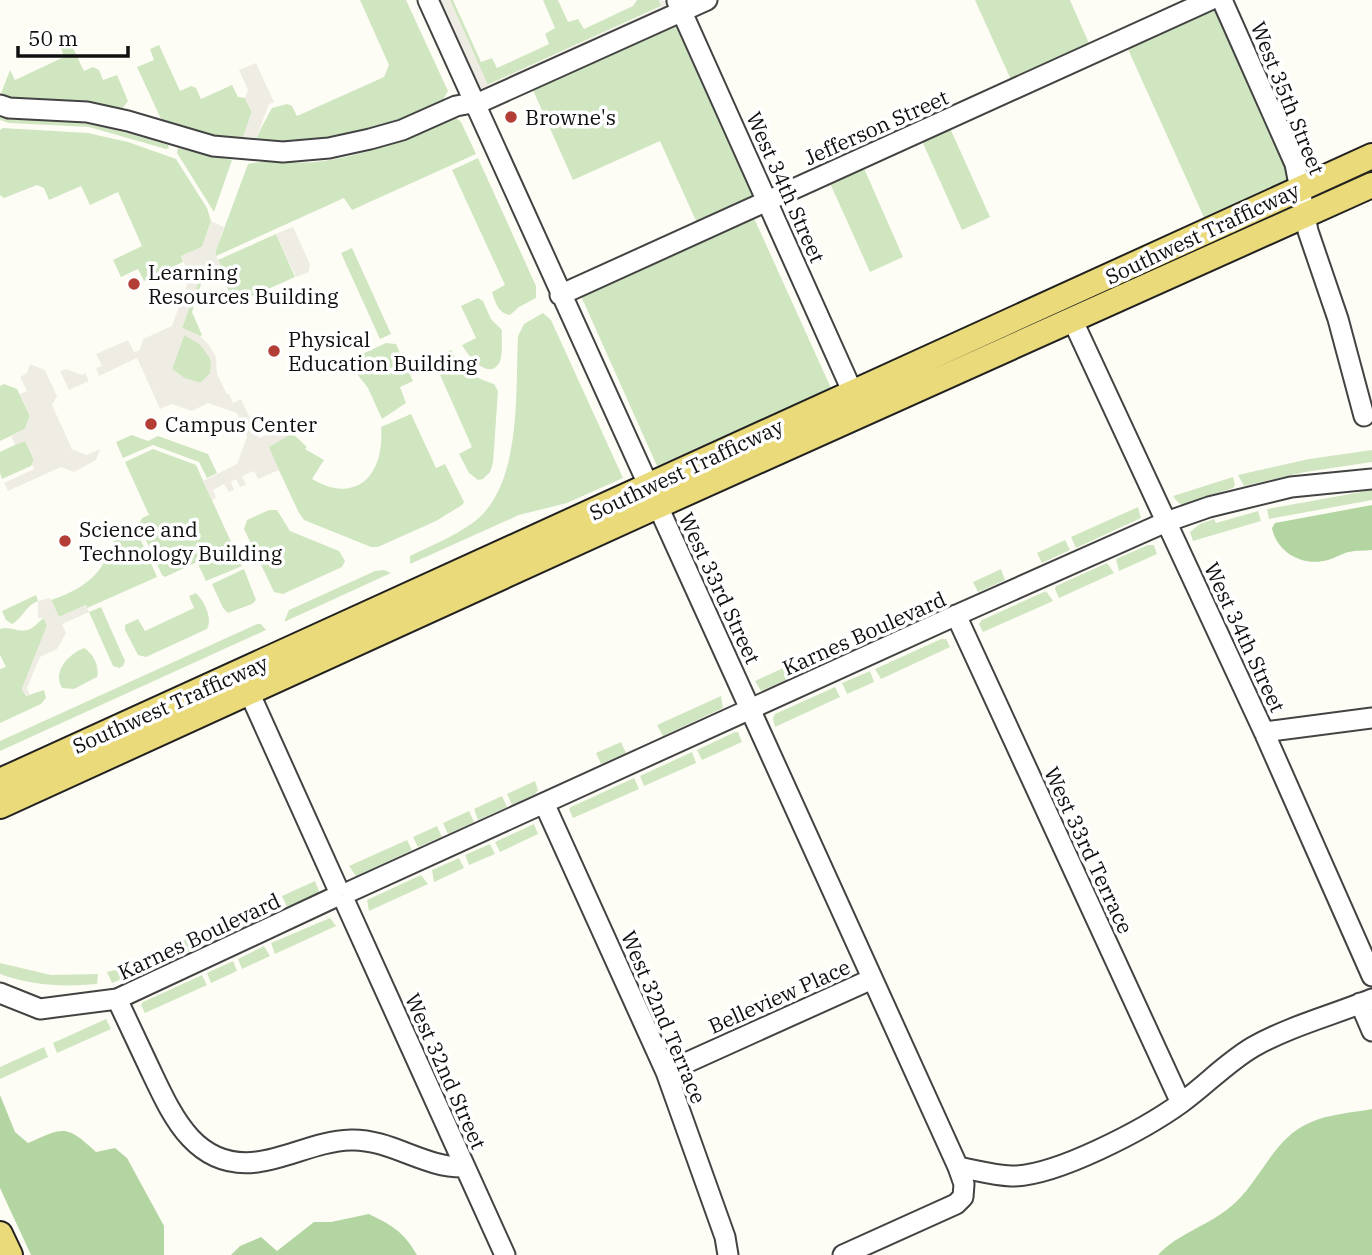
<svg xmlns="http://www.w3.org/2000/svg" width="1372" height="1255" font-family="'IBM Plex Serif',serif">
<style>
.green{fill:#d0e6c1}
.forest{fill:#b3d5a2}
.plaza{fill:#efede3;fill-rule:evenodd}
.lines{fill:none;stroke-linecap:round;stroke-linejoin:round}
.minor-casing{stroke:#434343;stroke-width:23}
.major-casing{stroke:#212121;stroke-width:28}
.minor{stroke:#fff;stroke-width:19}
.major{stroke:#eada79;stroke-width:24}
.poi-dot{fill:#b23e36;stroke:#fff;stroke-width:2.5}
.labels{text-anchor:middle;dominant-baseline:central;stroke-width:7;stroke-linejoin:round;paint-order:stroke}
.street-label{font-size:21px;fill:#101010;stroke:#fff}
.poi-label{font-size:21px;fill:#101010;stroke:#fff;text-anchor:start}
</style>
<rect width="100%" height="100%" fill="#fefdf5"/>
<path class="green" d="M360 0H406L448 91 442 102 396 123 345 138 254 144C259 131 265 121 272 108L287 104 292 106 297 116 384 77 389 65Z
M450 0H453L481 62 492 58 497 68 549 44 545 34 555 28 543 0H558L568 22 578 19 584 29 633 6 637 0H659L661 6 487 85Z
M975 0H1070L1091 48 1012 82Z
M1209 9 1216 10 1290 176 1289 184 1206 222 1127 47Z
M674 24 681 27 754 192 752 199 697 223 660 141 573 180 532 88Z
M71 44 84 71 93 67 99 70 103 80 117 75 128 101 121 110 63 101 14 100 0 96 10 70 15 80 64 57 61 48Z
M159 45 180 91 191 86 196 88 201 99 232 85 238 97 245 98 252 112 241 143 166 126 160 117 137 67 154 60 150 49Z
M0 117C19 122 40 119 60 120 98 124 132 134 168 145L169 148 166 149 89 127 9 123 0 120Z
M455 117 461 122 476 154 352 210 344 198 216 256 215 253 248 164C268 159 293 164 314 162 364 157 409 138 455 117Z
M3 128 88 133 128 142 176 159 207 208 211 221 202 247 181 256 183 262 144 281 138 269 121 277 113 260 142 246 118 192 90 205 81 186 49 200 44 188 37 185 4 198 0 195V130Z
M950 128 990 217 962 230 922 141Z
M178 148 232 160 214 212 177 153Z
M478 158 536 286V298L519 307 510 315C498 313 495 302 492 292L505 285 452 170Z
M863 166 903 257 870 272 829 181Z
M754 218 831 388 657 466 581 296Z
M276 234 295 277 241 301 237 294 231 296 222 277 225 276 218 260Z
M352 248 391 334 380 339 341 253Z
M199 280 202 281 192 312 202 335 200 336 182 328Z
M478 298 483 301 491 319 502 330C501 339 504 358 498 365 486 379 467 354 462 345L476 338 461 306Z
M543 313 551 320 623 478 567 503 519 515 410 564V556L414 554C433 545 454 536 471 524 523 489 515 392 518 336L524 324Z
M184 335C200 342 216 355 210 374L200 383 184 378 172 369Z
M386 343 396 344 413 381 400 387 406 403 382 419 368 388 347 361Z
M451 350C461 369 474 378 494 384L498 391 493 463 490 472 483 479 478 480 469 473 459 454 472 447 433 359Z
M4 384 17 389 30 416 25 429 0 441V386Z
M411 414 436 468 445 464 464 502 462 505 436 521 378 547H371L304 520 299 513 268 447 292 433 307 447 305 449 324 460 312 479C358 506 385 473 381 427Z
M132 435 148 441 158 436 208 454 217 473 207 478 199 462 153 445 123 458 116 442Z
M25 440 34 460 31 466 2 479 0 473V452Z
M153 449 196 465 242 566 206 581 197 562 165 577 162 575 139 525 142 518 149 515 125 462Z
M1372 450V462L1305 472 1244 486 1238 475 1309 459Z
M1233 477 1235 485 1233 488 1208 496V500C1192 504 1183 512 1173 496Z
M1372 490V500L1269 519 1267 509Z
M1138 507 1141 518 1076 548 1071 537Z
M269 510H277L290 531 339 551 345 561 342 567 283 594 274 592 244 529 247 520Z
M1258 511 1261 521 1193 541 1190 532 1200 524 1214 519 1216 523Z
M128 525 135 527 157 577 87 608 86 605 59 617 51 600C70 594 91 583 102 566 111 553 114 531 128 525Z
M1065 540 1070 550 1042 563 1037 553Z
M1148 545H1154L1157 554 1119 571 1116 559Z
M1107 563 1114 573 1059 598 1055 589 1056 586Z
M244 569 256 600 252 604 228 613 223 608 212 584Z
M1001 569 1005 580 978 592 973 582Z
M384 570 391 573 284 622 289 610 375 571Z
M1046 591 1053 601 983 632 979 624 982 620Z
M196 593C204 601 213 618 207 629L146 657 138 655 125 630V625L138 619 145 631 194 608 189 596Z
M36 595 38 601C25 606 23 618 12 624L6 620 2 611Z
M938 598 940 609 920 619 916 617 912 609Z
M101 607 125 661 123 666 119 668 113 666 89 612Z
M907 612 910 623 886 634 881 624Z
M44 618 47 626 22 689 26 696 44 690 46 698 41 704 0 723V669L6 667 0 655V629C11 625 18 634 30 629 35 627 39 621 44 618Z
M257 624H261L266 630 0 751V741Z
M848 639 853 649 827 661 822 651Z
M941 639H946L950 647 881 679 875 669Z
M84 648C93 653 100 667 97 677L74 689 62 688C52 671 69 654 84 648Z
M816 653 821 664 761 691 755 681Z
M870 671 874 682 847 694 842 683Z
M835 687 840 697 775 727 773 718 775 714Z
M721 696 723 708 663 736 657 725Z
M735 732H738L742 742 702 760 697 750Z
M621 742 626 753 601 764 596 753Z
M692 752 696 763 644 786 640 776Z
M634 778 639 789 573 818 569 809 571 807Z
M535 781 538 790 535 794 512 805 507 794Z
M502 796 507 807 478 820 474 809Z
M469 811 474 822 448 834 443 823Z
M534 824 538 834 500 852 495 842Z
M437 826 442 837 418 847 413 837Z
M407 840 412 850 356 876 349 866Z
M490 844 495 854 469 865 465 855Z
M459 858 464 868 434 882 432 870Z
M421 875 428 884 369 911 367 900Z
M315 881 319 891 317 894 287 907 282 896Z
M276 899 281 910 229 933 224 923Z
M330 918 336 926 275 954 271 943Z
M219 925 224 935 197 948 192 937Z
M187 939 192 950 165 962 160 952Z
M264 946 270 956 242 969 238 959Z
M155 954 159 964 112 983 107 972 127 967Z
M233 961 237 971 211 983 207 973Z
M0 963 51 975 98 974 97 984C63 987 33 986 0 974Z
M202 975 207 985 145 1013 141 1005 143 1002Z
M106 1019 111 1029 57 1053 53 1043Z
M44 1047 48 1057 0 1079V1067Z"/>
<path class="forest" d="M1372 505V550C1365 551 1356 550 1349 552 1342 553 1336 558 1328 560 1303 567 1277 553 1272 528L1275 523Z
M0 1095 15 1132 28 1143C64 1127 66 1124 96 1152L115 1148 127 1158 164 1226V1255H31L0 1188Z
M1372 1109V1255H1158C1177 1234 1207 1226 1229 1208 1259 1185 1272 1139 1309 1123 1328 1114 1351 1113 1372 1109Z
M369 1214C393 1226 403 1231 417 1255H231L240 1246 261 1237 277 1251 314 1222H331Z"/>
<path class="plaza" d="M439 0H450L488 85 661 7 659 0 666 1 667 6 484 92 477 85Z
M256 63 274 102 269 104 254 144 241 143 252 112 245 98 248 90 239 70Z
M211 221 224 227 215 253 225 276 222 277 220 273 199 280 182 328 200 336 209 345 216 357 217 374 227 394H229L233 403 241 399 259 438 286 426 291 434 269 447 279 470 258 479 254 471 242 476 246 485 240 487 236 479 231 482 234 490 229 492 224 484 213 490 216 498 212 500 203 481 237 464 247 437 237 413 208 403 192 411 172 404 160 409 137 358 99 376 96 368 102 366 96 354 128 340 134 352 140 350 143 339 172 326 190 276 181 256 202 247ZM184 335 201 345 211 360 210 374 200 383 184 378 172 369Z
M293 227 310 264 309 272 296 277 276 234Z
M30 364 45 370 57 396 52 405 72 449 87 455 100 449 96 460 74 472 61 467 8 491 4 483 34 469 32 464 34 459 26 441 15 445 11 436 25 429 30 417 20 394 27 391 20 377 27 373Z
M66 369 82 375 85 373 89 381 69 390 60 371Z
M50 598 59 617 86 605 89 612 62 624 66 633 57 649 40 657 27 688 30 695 26 696 22 689 47 626 44 618H38V601Z"/>
<g class="lines">
<g class="minor-casing">
<path id="minor" d="M428 0 958 1167 964 1184 963 1197 956 1204 843 1255
M1222 0 1295 164 1308 231 1338 319 1364 416
M677 1 853 393
M0 105 9 108 87 112 128 121 213 146 283 152 329 148 370 139 402 130 456 106 483 101 707 0
M560 295 1210 0
M1072 319 1264 732 1372 976
M956 615 1181 1103
M249 692 337 887
M1264 732 1372 718
M544 803 666 1072 725 1237 728 1255
M351 891 950 618 1166 522 1209 507 1291 487 1372 479
M346 904 505 1255
M0 993 40 1009 117 999 333 898
M117 999C128 1022 138 1044 149 1067 171 1113 194 1170 257 1162 289 1158 317 1141 351 1140 391 1139 424 1168 464 1167
M1360 1003 1372 1031
M666 1072 872 979
M958 1167C975 1170 993 1175 1011 1176 1055 1177 1145 1129 1181 1103 1206 1085 1226 1063 1253 1047 1290 1026 1333 1015 1372 999"/>
</g>
<g class="major-casing">
<path id="major" d="M0 781 1372 156
M0 806 642 513 1372 185
M0 1234 10 1255"/>
</g>
<use href="#minor" class="minor"/>
<use href="#major" class="major"/>
</g>
<g class="poi-dot">
<circle cx="511" cy="117" r="7"/>
<circle cx="134" cy="284" r="7"/>
<circle cx="274" cy="351" r="7"/>
<circle cx="151" cy="424" r="7"/>
<circle cx="65" cy="541" r="7"/>
</g>
<g class="labels">
<g class="street-label">
<text transform="translate(1288 98) rotate(68)">West 35th Street</text>
<text transform="translate(876 127) rotate(-24)">Jefferson Street</text>
<text transform="translate(786 187) rotate(66)">West 34th Street</text>
<text transform="translate(1202 233) rotate(-25)">Southwest Trafficway</text>
<text transform="translate(686 469) rotate(-25)">Southwest Trafficway</text>
<text transform="translate(720 588) rotate(65)">West 33rd Street</text>
<text transform="translate(864 633) rotate(-24)">Karnes Boulevard</text>
<text transform="translate(1245 637) rotate(65)">West 34th Street</text>
<text transform="translate(170 704) rotate(-24)">Southwest Trafficway</text>
<text transform="translate(1089 850) rotate(65)">West 33rd Terrace</text>
<text transform="translate(199 936) rotate(-25)">Karnes Boulevard</text>
<text transform="translate(779 996) rotate(-24)">Belleview Place</text>
<text transform="translate(664 1017) rotate(67)">West 32nd Terrace</text>
<text transform="translate(446 1071) rotate(66)">West 32nd Street</text>
</g>
<g class="poi-label">
<text x="525" y="117">Browne's</text>
<text x="148" y="272">Learning<tspan x="148" dy="24">Resources Building</tspan></text>
<text x="288" y="339">Physical<tspan x="288" dy="24">Education Building</tspan></text>
<text x="165" y="424">Campus Center</text>
<text x="79" y="529">Science and<tspan x="79" dy="24">Technology Building</tspan></text>
</g>
</g>
<path d="M18 46v10h110v-10" fill="none" stroke="#101010" stroke-width="3.5"/>
<text x="28" y="46" font-size="21" fill="#101010" stroke="#ffffff" stroke-width="5" paint-order="stroke">50 m</text>
</svg>
